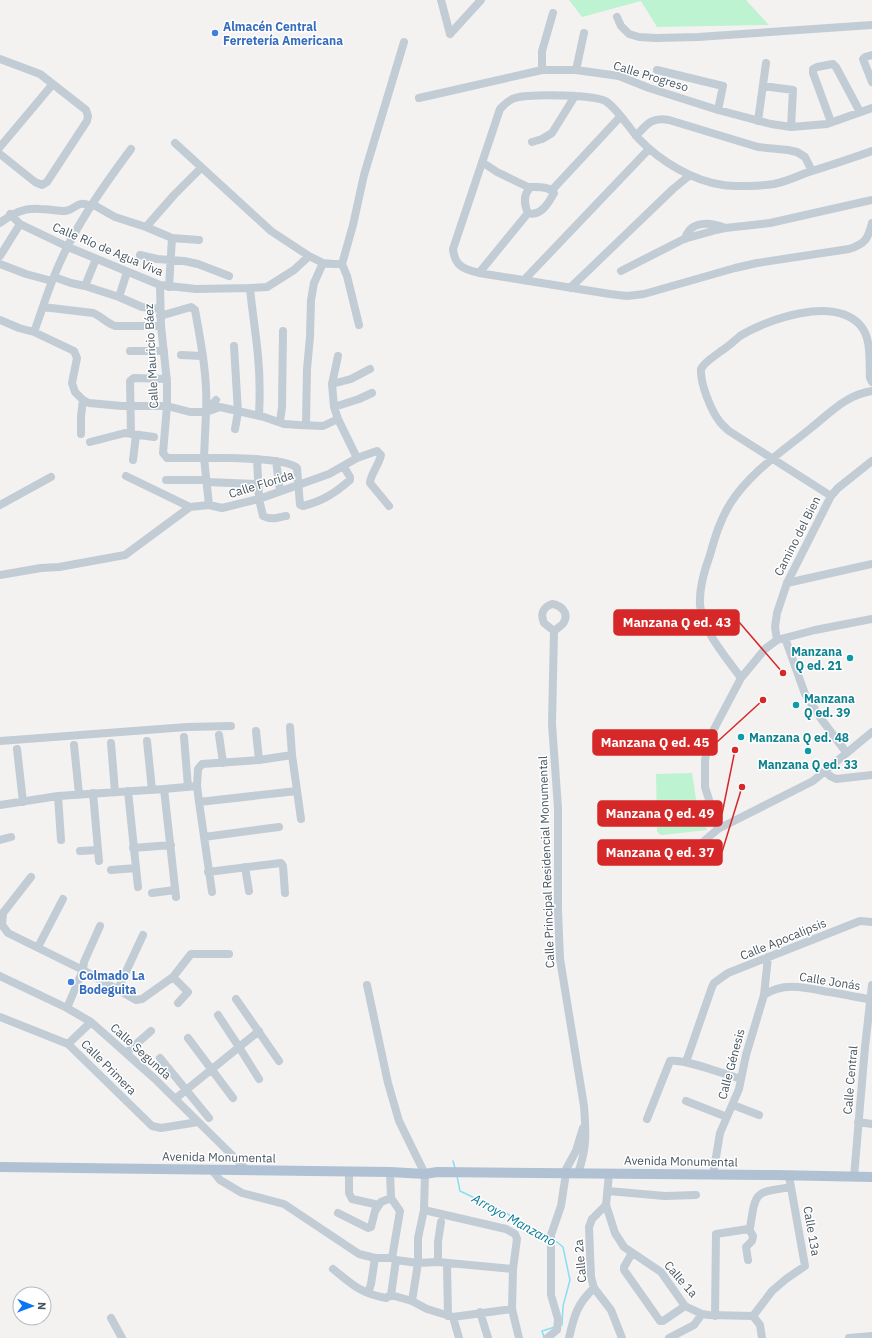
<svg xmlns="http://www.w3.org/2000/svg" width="872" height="1338" font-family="'IBM Plex Sans',sans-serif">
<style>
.green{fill:#bef3d1}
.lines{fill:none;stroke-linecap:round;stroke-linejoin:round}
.stream{stroke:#88dff3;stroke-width:1.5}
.minor{stroke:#c1ccd4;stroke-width:8}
.major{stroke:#afc1d2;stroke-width:10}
.shop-dot{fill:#3f7fe0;stroke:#fff;stroke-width:1.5}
.culture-dot{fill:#0f9aa8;stroke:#fff;stroke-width:1.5}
.labels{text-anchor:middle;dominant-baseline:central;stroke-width:3;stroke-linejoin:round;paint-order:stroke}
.shop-label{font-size:12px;font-weight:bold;fill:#366cbe;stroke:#fff;text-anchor:start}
.street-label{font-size:12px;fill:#475560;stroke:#fff}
.culture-label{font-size:12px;font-weight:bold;fill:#0d838f;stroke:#fff;text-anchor:start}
.water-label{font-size:13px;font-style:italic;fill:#047b97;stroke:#fff}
.leader{fill:none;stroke:#d62828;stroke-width:1.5}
.callout-dot{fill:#d62828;stroke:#fff;stroke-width:1.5}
.callout{fill:#d62828;stroke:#d62828;stroke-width:1.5}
.callout-label{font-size:13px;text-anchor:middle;font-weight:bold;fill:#fff}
</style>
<rect width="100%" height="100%" fill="#f4f1f1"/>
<path class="green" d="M569 0H746L769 25 657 27 641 1 582 17Z
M692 773 696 799 707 830 662 835 659 834 657 831 656 774Z"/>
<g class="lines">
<path class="stream" d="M453 1161 455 1168
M457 1176 460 1191 508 1214 523 1227 541 1237 548 1239
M554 1241 557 1242 563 1247 570 1280 563 1306 562 1325H561
M544 1337 542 1331 555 1327"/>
<path class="minor" d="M441 0 450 34
M617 17 621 26 629 34 639 37 656 38 698 37 872 25
M450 34 481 0
M872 55 865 57 863 59 872 82
M0 59 40 74 86 110 88 116 87 121 47 182 42 185 35 182 0 154
M542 70V51L553 13
M576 70 584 33
M657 70 723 86 718 110
M763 86 793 90 791 127
M419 98 542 70H576L619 76 649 88 718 110 771 124 791 127 827 124 872 108
M758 121 766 63
M831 122 813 73V69L817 67 833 64 836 67 860 112
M636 136C647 124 651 117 669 120L758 147 788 150 797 152 805 157 812 171
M532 142 542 139 552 133 575 96
M175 143 271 231 309 256
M0 147 52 85
M872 151C850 159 828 166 806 173 796 177 785 182 774 184 761 186 736 187 723 185 693 181 660 161 639 139 629 128 619 111 607 102 596 94 529 94 515 98 508 100 505 104 500 109L453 249C455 267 464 269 479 273L610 294 627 296 644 294 735 268 757 263 849 249C865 244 868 239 872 223
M482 162 497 172 530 188
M531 187C538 187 549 186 554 193 549 202 541 217 528 213 524 204 523 194 531 187Z
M552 190 620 117
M92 204 115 217 146 227 172 238 169 287
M10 214 20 224 68 247 160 285 196 289 250 288
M0 223C12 213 25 207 40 209 48 209 57 211 65 211 76 210 77 199 91 206
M146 227 174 195 201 168
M172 238 199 240
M685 239C690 220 711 222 725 228
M140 255 157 259 184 261 198 264 229 276
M0 256 20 224
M323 263 333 264H342L347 276 359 325
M0 264 26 274 52 281
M342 264 353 225 364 175 404 42
M621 271 684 239 716 230 725 228 770 223 872 200
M479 273 528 213
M54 277 71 283 85 286 119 297 142 307 160 309
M524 280 649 149
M160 285 161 326 167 382V406L163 453 167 458C189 458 284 455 297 468L300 505 303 506C323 501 335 493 350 480V477L344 467
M85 286 96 259
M570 288 673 189 690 175
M119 297 127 272
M43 307 93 313C101 316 106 323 115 326H161
M160 316 191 307 195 310C201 343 208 379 206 412
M0 320 19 328 34 332 74 351 77 358 72 383 75 392 83 400 89 403 122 406H167L190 412H206L220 407 264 417 284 424 299 425 323 426 338 419
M34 332C41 313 47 293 55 274 73 229 102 188 131 149
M234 346 238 412 235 429
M130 351H164
M181 355 202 356
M332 384 338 356
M334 407 332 384 351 379 370 369
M259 416C260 396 260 376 258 356 256 333 252 311 250 288L267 287 294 270 309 256 323 263 314 283 311 300 310 337 307 369 306 425
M280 422 282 407 283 331
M81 434V416L83 400
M131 434 130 381 134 378 167 379
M90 442 125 433 154 437
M357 458 338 419 334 407 359 399 372 393
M257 459 259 499 263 516C271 520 278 518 286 516
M133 460 136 435
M276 461 280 491
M126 476 190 507
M166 480H206
M207 482 258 484
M831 496 729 431C726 428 723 426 720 422 711 411 700 383 701 369 705 361 714 357 721 351 728 347 734 341 740 336 768 319 833 296 860 325 872 338 869 362 870 378L872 382
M0 505 51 477
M209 505 204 458 206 412 216 400
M0 575 41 568 59 567 125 555 190 507 209 505 222 508 259 499 329 474 357 458 377 451 381 455C379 465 370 475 370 483L389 506
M787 583 872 564
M552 604C561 605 569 613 564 622 562 626 557 628 554 631L544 623C540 614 543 607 552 604Z
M554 631 552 724 558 808V910L560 959 584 1106C586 1133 587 1148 578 1173
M785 638 805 694 822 720 846 752
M777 640 775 627 777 613 787 583 831 496 838 488 872 461
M741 678C726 657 703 632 700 605 699 587 704 571 710 555 715 537 720 520 730 504 750 472 783 451 811 428 831 412 846 395 872 391
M290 727 292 755
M256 731 259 760
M219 735 223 763
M184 737 188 787
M0 741 187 727 231 726
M147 741 152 790
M111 743 115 792
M74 745 79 794
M17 749 23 802
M826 771 830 776 836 779 872 775
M197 786 199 802
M164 789 176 897
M128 791 138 887
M93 793 99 861
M58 796 61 840
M0 805 58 796 164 789 197 786 198 769 202 764 259 760 292 755 301 819
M718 829 705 787V760L708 744 713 731 741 678 765 649 777 640 815 630 872 619
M204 837 279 827
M0 840 11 837
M133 848 171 845
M80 851 98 850
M688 858 696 848 718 829 813 781 872 732
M245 867 249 891
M111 870 136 868
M208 872 281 863 283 866 285 893
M31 877 3 913 2 925 8 933 83 970 136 1000 142 999 173 977 191 954H229
M212 892 199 802 297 791
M152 893 175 890
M38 947 63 899
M0 976 67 1008 91 1022 155 1079 247 1170
M173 977 188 992 178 1003
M367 985 388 1083 399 1121 425 1174 424 1210
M118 989 143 935
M764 995C784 981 807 988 829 992 842 994 856 997 869 999
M236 999 279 1061
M67 1008 83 970 84 962 100 926
M218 1015 239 1047 259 1079
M0 1017 68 1044 152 1126 161 1128 198 1122
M188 1038 233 1098
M68 1044 91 1022
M126 1053 151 1031
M160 1058 209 1118
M686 1062 712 987 714 983 728 973 860 921 872 922
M175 1099 259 1031
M686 1101 727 1117
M733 1105 759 1115
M647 1119 670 1061C684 1058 726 1075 741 1079
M858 1122 872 1124
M212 1170 220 1180 242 1193 284 1204 359 1254 375 1258H392L396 1260 418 1263 412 1301
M349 1172V1193L352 1199 379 1205
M390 1172 391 1198 400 1211 392 1258
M564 1173 576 1151 583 1128
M609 1174 606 1205 615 1233 624 1247 661 1272 685 1306 702 1314 709 1315 753 1316 760 1325 762 1338
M713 1175 720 1133 739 1089 746 1055 764 995 768 957
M854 1177 865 1047 872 985
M608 1191 665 1196 696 1195
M606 1205 592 1219 589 1227 591 1277 594 1288 611 1310 622 1338
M338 1213 368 1228 371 1227 375 1211 381 1202 391 1198
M632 1253 624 1267V1270L660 1321H663L685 1306
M396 1260 391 1295 412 1301 427 1309 453 1317 512 1309
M748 1260 746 1247 752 1241 753 1236 749 1229
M438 1262V1242L441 1222
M447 1263 448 1316
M333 1269C353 1285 360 1293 386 1298L391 1295
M513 1269 438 1262 418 1263V1238L424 1210 506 1229 515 1234 517 1239 513 1269 512 1309 519 1338
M368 1293 371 1284 375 1258
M480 1312 488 1338
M715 1316 716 1234 748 1229 750 1228C756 1190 754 1193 791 1187
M753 1316 772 1291 786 1279 805 1266 789 1176
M453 1317 459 1338
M111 1318 122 1338
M547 1338 557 1330 558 1319 551 1295V1235L561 1206 566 1173
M569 1338C574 1316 577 1304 594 1288
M669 1338 694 1325 702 1314
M849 1338 872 1336"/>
<path class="major" d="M0 1167 390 1172 425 1174 437 1172 775 1175 872 1177"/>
</g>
<g class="shop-dot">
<circle cx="215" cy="33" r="4"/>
<circle cx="71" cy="982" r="4"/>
</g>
<g class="culture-dot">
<circle cx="850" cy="658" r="4"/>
<circle cx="796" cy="705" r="4"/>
<circle cx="741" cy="737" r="4"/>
<circle cx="808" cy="751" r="4"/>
</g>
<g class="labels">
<g class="shop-label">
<text x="223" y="26">Almacén Central<tspan x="223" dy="14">Ferretería Americana</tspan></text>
<text x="79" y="975">Colmado La<tspan x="79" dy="14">Bodeguita</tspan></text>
</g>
<g class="street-label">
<text transform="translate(651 76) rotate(17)">Calle Progreso</text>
<text transform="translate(108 249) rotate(23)">Calle Río de Agua Viva</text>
<text transform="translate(151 356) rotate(-93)">Calle Mauricio Báez</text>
<text transform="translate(261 484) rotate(-17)">Calle Florida</text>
<text transform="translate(797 536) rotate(-63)">Camino del Bien</text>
<text transform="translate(546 862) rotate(-92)">Calle Principal Residencial Monumental</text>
<text transform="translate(783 939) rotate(-22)">Calle Apocalipsis</text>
<text transform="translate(830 981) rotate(9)">Calle Jonás</text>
<text transform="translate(141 1051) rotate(42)">Calle Segunda</text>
<text transform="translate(731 1064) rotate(-75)">Calle Génesis</text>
<text transform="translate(109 1067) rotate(45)">Calle Primera</text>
<text transform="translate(850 1080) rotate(-85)">Calle Central</text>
<text transform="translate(219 1157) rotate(1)">Avenida Monumental</text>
<text transform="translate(681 1161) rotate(1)">Avenida Monumental</text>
<text transform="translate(812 1231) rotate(80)">Calle 13a</text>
<text transform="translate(580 1261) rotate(-95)">Calle 2a</text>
<text transform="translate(681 1279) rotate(49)">Calle 1a</text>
</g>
<g class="culture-label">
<text x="842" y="651" text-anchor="end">Manzana<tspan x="842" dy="14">Q ed. 21</tspan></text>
<text x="804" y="698">Manzana<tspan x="804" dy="14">Q ed. 39</tspan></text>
<text x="749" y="737">Manzana Q ed. 48</text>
<text x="808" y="764" text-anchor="middle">Manzana Q ed. 33</text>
</g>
<g class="water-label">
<text transform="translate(514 1220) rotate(29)">Arroyo Manzano</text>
</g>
</g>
<path class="leader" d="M783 673L739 622M763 700L717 742M735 750L722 814M742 787L722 852"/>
<g class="callout-dot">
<circle cx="783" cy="673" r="4"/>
<circle cx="763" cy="700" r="4"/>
<circle cx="735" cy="750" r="4"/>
<circle cx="742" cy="787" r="4"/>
</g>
<g class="callout">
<rect x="614" y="610" width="125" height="25" rx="4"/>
<rect x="593" y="730" width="124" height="25" rx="4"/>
<rect x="598" y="801" width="124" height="25" rx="4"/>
<rect x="598" y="840" width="124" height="25" rx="4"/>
</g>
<g class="callout-label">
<text x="677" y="627">Manzana Q ed. 43</text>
<text x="655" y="747">Manzana Q ed. 45</text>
<text x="660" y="818">Manzana Q ed. 49</text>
<text x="660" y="857">Manzana Q ed. 37</text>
</g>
<g transform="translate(32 1306) rotate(91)"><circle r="19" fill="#ffffff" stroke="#b5bbbf"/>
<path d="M0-3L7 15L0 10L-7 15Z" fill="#0b75f3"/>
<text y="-6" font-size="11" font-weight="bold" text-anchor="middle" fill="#475560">N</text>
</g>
</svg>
